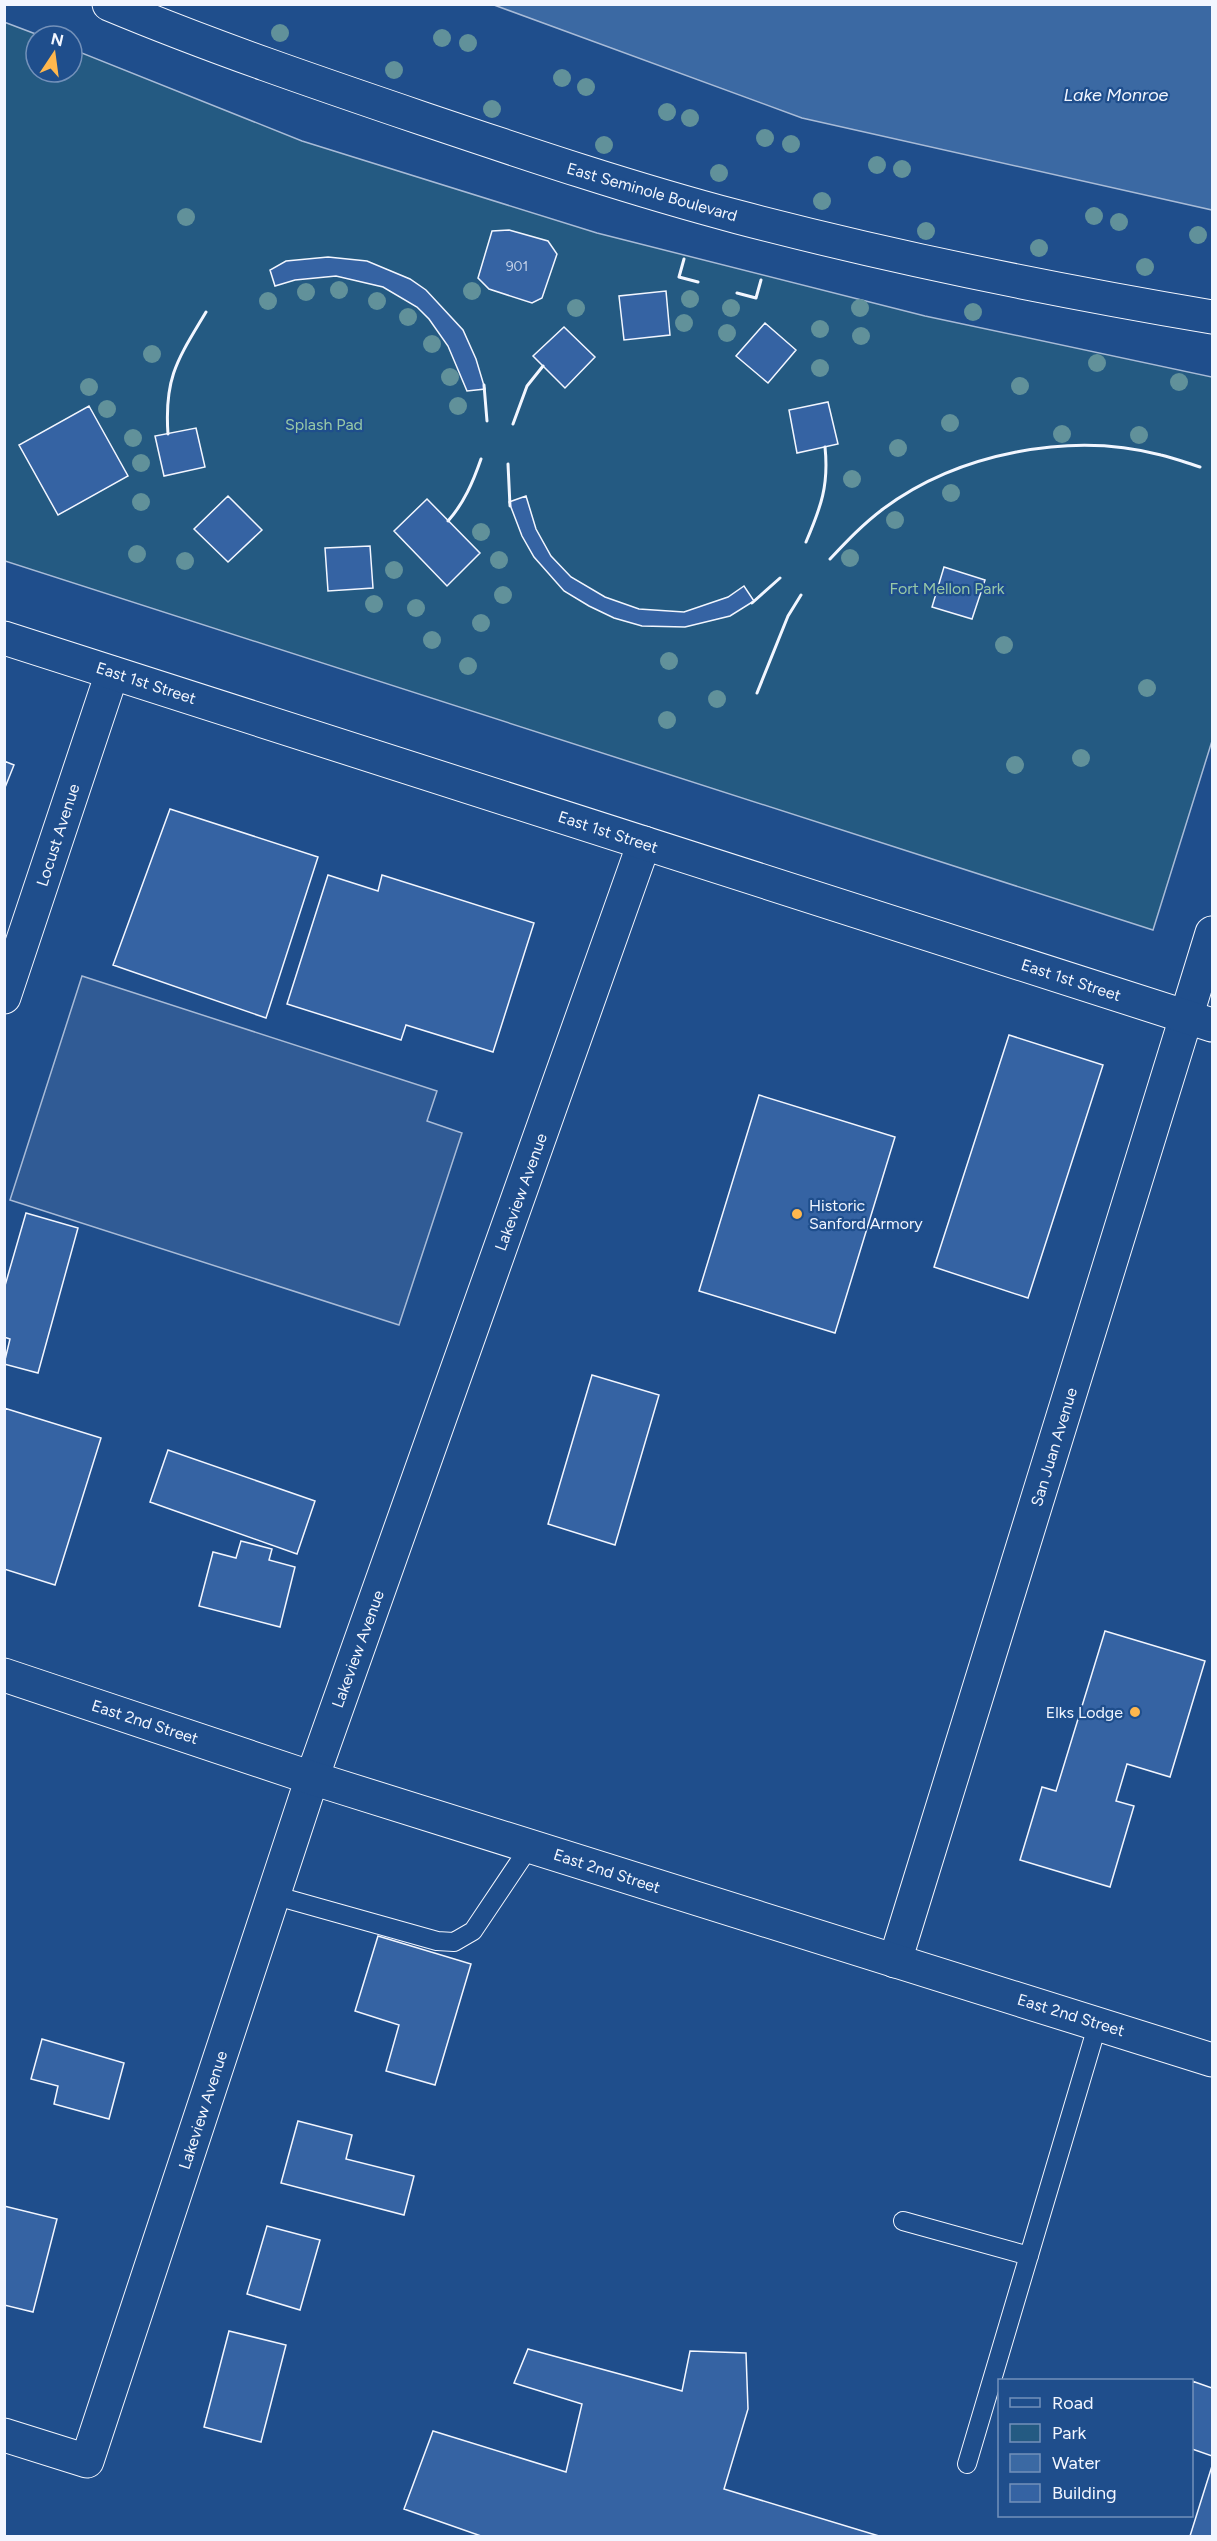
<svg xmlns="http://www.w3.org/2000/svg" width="1217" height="2541" font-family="Figtree,sans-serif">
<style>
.green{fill:#245a82;stroke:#a8bbd7;stroke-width:1.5}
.parking{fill:#305b95;stroke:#a8bbd7;stroke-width:1.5}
.water{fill:#3b69a3;stroke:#a8bbd7;stroke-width:1.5}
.building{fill:#3563a3;stroke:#f2f6ff;stroke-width:1.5}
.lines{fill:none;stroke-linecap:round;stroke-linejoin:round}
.service-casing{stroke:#f2f6ff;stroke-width:20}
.minor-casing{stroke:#f2f6ff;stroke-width:35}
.tertiary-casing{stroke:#f2f6ff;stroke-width:35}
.service{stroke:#1f4e8c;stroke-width:18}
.minor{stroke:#1f4e8c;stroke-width:33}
.tertiary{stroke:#1f4e8c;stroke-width:33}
.wall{stroke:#f2f6ff;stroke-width:3}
.tree{fill:#61919a}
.poi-dot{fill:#ffb74d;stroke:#1f4e8c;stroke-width:2}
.labels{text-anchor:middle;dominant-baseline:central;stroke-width:4.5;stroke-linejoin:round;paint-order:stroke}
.number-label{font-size:14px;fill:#c3d1e8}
.street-label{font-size:16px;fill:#f2f6ff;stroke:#1f4e8c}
.park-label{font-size:16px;fill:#97c8a6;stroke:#1f4e8c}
.poi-label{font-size:16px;fill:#f2f6ff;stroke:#1f4e8c;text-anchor:start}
.water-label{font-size:18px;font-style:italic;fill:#f2f6ff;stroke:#1f4e8c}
</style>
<rect width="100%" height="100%" fill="#1f4e8c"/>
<path class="green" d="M4 22 41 36H36V72H72V49L302 141 597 233 925 316 1212 377V741L1153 930 5 561Z"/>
<path class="parking" d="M82 976 437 1091 427 1121 462 1133 399 1325 10 1200Z"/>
<path class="water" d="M494 5H1212V210L802 118Z"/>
<path class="building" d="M509 230 548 241 557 254 542 298 532 303 489 289 478 278 492 231Z
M328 257 367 261 410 279 426 290 463 330 476 359 485 389 467 391 448 346 429 319 417 307 383 287 336 276 295 280 275 286 270 270 286 261Z
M666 291 670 335 624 340 619 296Z
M765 323 796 350 768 383 736 356Z
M564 327 595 357 565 388 533 356Z
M828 402 838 444 797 453 789 410Z
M89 406 128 476 58 515 19 445Z
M196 428 205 467 164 476 155 436Z
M228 496 262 530 228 562 194 529Z
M526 496 536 529 551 556 571 577 605 597 639 609 684 612 728 597 744 586 754 601 730 616 685 627 642 626 614 618 589 606 564 591 534 557 522 536 509 502Z
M427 499 480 553 447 586 394 531Z
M370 546 373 588 328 591 325 548Z
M944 567 985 580 972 619 932 607Z
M4 761 14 765 4 790Z
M170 809 318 857 266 1018 113 965Z
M328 875 378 891 382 875 534 923 493 1052 406 1025 401 1040 287 1004Z
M1009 1035 1103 1065 1028 1298 934 1267Z
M759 1095 895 1137 835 1333 699 1291Z
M26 1213 78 1228 38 1373 4 1364 10 1339 4 1337V1289Z
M592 1375 659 1395 615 1545 548 1524Z
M4 1408 101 1438 55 1585 4 1569Z
M168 1450 315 1501 297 1554 150 1502Z
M241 1541 272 1549 269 1560 295 1567 280 1627 199 1606 213 1552 236 1558Z
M1105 1631 1205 1661 1170 1777 1127 1764 1116 1801 1134 1806 1110 1887 1020 1860 1042 1787 1056 1791Z
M378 1936 471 1964 435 2085 386 2071 399 2025 355 2011Z
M42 2039 124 2063 109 2119 54 2104 58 2086 31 2079Z
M298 2121 352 2135 346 2159 414 2176 404 2215 281 2183Z
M4 2206 57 2219 33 2312 4 2305Z
M267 2226 320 2240 300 2310 247 2294Z
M229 2331 286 2345 261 2442 204 2427Z
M528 2349 682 2391 690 2351 746 2353 748 2409 724 2489 879 2536H481L404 2509 433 2431 566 2472 582 2404 514 2383Z
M1192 2381 1212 2388V2456L1192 2449Z
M1212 2466V2536H1190Z"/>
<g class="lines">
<g class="service-casing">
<path id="service" d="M273 1895 437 1941 454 1942 473 1931 530 1846
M903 2221 1029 2256
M967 2464 1098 2023"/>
</g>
<g class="minor-casing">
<path id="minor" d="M4 997 112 673
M895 1961 1212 933
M4 2435 87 2461 312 1778 644 843"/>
</g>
<g class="tertiary-casing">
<path id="tertiary" d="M109 4C212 47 318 83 424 119 528 154 632 189 738 217 894 258 1053 290 1212 317
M4 638 1212 1025
M4 1675 312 1778 1212 2060"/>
</g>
<use href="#service" class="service"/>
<use href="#minor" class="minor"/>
<use href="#tertiary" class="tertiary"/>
<path class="wall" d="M684 259 679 277 698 282
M737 293 756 298 761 280
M484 385 487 421
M513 424 527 386 543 366
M168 434C164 377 178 359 206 312
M508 464 510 506
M448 521C464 503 473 482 481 459
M806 542C821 507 829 485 825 447
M830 559C847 541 863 524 883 509 958 453 1071 431 1161 455 1174 458 1187 463 1200 467
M752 603 780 578
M757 693 788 616 801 595"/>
</g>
<g class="tree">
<circle cx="280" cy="33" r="9"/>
<circle cx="442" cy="38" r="9"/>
<circle cx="468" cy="43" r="9"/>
<circle cx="394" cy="70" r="9"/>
<circle cx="562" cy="78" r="9"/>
<circle cx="586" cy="87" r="9"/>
<circle cx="492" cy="109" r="9"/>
<circle cx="667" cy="112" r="9"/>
<circle cx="690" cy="118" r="9"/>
<circle cx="765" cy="138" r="9"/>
<circle cx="791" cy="144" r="9"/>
<circle cx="604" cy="145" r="9"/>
<circle cx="877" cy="165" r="9"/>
<circle cx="902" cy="169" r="9"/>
<circle cx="719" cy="173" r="9"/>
<circle cx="822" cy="201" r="9"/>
<circle cx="1094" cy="216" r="9"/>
<circle cx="186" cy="217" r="9"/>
<circle cx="1119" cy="222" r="9"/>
<circle cx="926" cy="231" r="9"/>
<circle cx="1198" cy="235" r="9"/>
<circle cx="1039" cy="248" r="9"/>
<circle cx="1145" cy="267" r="9"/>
<circle cx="339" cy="290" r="9"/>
<circle cx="472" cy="291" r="9"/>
<circle cx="306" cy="292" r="9"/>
<circle cx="690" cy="299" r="9"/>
<circle cx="268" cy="301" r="9"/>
<circle cx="377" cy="301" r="9"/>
<circle cx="576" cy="308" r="9"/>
<circle cx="731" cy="308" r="9"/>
<circle cx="860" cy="308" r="9"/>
<circle cx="973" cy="312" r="9"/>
<circle cx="408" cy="317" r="9"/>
<circle cx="684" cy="323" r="9"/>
<circle cx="820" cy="329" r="9"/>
<circle cx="727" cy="333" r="9"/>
<circle cx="861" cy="336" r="9"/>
<circle cx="432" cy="344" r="9"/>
<circle cx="152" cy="354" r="9"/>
<circle cx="1097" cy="363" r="9"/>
<circle cx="820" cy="368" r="9"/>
<circle cx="450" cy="377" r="9"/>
<circle cx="1179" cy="382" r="9"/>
<circle cx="1020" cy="386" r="9"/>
<circle cx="89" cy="387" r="9"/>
<circle cx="458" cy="406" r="9"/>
<circle cx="107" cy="409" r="9"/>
<circle cx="950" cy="423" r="9"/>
<circle cx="1062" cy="434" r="9"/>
<circle cx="1139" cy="435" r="9"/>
<circle cx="133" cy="438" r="9"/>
<circle cx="898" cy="448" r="9"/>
<circle cx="141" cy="463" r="9"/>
<circle cx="852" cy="479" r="9"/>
<circle cx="951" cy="493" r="9"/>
<circle cx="141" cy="502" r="9"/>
<circle cx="895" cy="520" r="9"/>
<circle cx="481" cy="532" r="9"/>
<circle cx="137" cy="554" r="9"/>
<circle cx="850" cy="558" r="9"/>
<circle cx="499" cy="560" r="9"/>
<circle cx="185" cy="561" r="9"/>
<circle cx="394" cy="570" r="9"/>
<circle cx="503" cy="595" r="9"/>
<circle cx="374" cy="604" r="9"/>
<circle cx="416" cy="608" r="9"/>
<circle cx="481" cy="623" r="9"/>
<circle cx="432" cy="640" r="9"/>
<circle cx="1004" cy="645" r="9"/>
<circle cx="669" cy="661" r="9"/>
<circle cx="468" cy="666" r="9"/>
<circle cx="1147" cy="688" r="9"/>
<circle cx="717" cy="699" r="9"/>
<circle cx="667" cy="720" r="9"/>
<circle cx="1081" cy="758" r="9"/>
<circle cx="1015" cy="765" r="9"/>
</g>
<g class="poi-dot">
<circle cx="797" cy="1214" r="6"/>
<circle cx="1135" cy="1712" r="6"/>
</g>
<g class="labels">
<g class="number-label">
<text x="517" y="266">901</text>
</g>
<g class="street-label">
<text transform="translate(652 192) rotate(16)">East Seminole Boulevard</text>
<text transform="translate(146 683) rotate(18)">East 1st Street</text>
<text transform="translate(608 832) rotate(18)">East 1st Street</text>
<text transform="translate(58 835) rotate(-72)">Locust Avenue</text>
<text transform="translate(1071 980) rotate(18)">East 1st Street</text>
<text transform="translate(521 1192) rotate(-70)">Lakeview Avenue</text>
<text transform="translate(1054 1447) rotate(-73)">San Juan Avenue</text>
<text transform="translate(358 1649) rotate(-70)">Lakeview Avenue</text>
<text transform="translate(145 1722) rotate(18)">East 2nd Street</text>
<text transform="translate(607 1871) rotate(18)">East 2nd Street</text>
<text transform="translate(1071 2015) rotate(17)">East 2nd Street</text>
<text transform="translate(203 2110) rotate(-72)">Lakeview Avenue</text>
</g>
<g class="park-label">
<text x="324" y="424">Splash Pad</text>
<text x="947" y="588">Fort Mellon Park</text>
</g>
<g class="poi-label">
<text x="809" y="1205">Historic<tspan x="809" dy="18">Sanford Armory</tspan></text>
<text x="1123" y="1712" text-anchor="end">Elks Lodge</text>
</g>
<g class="water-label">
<text x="1116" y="95">Lake Monroe</text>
</g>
</g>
<rect width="1217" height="2541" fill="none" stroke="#f2f6ff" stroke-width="12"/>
<rect x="998" y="2379" width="195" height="138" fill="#1f4e8c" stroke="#7391ba" stroke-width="1.5"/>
<rect x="1010" y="2398" width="30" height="9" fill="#1f4e8c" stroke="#7391ba" stroke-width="1.5"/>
<text x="1052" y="2409" font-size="18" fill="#f2f6ff">Road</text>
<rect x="1010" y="2424" width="30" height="18" fill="#245a82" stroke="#7391ba" stroke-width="1.5"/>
<text x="1052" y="2439" font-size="18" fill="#f2f6ff">Park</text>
<rect x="1010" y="2454" width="30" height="18" fill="#3b69a3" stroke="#7391ba" stroke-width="1.5"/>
<text x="1052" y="2469" font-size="18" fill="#f2f6ff">Water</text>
<rect x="1010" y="2484" width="30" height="18" fill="#3563a3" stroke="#7391ba" stroke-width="1.5"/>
<text x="1052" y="2499" font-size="18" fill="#f2f6ff">Building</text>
<g transform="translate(54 54) rotate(13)"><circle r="28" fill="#1f4e8c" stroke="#7391ba" stroke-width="1.5"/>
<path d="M0-4.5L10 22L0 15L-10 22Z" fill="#ffb74d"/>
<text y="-9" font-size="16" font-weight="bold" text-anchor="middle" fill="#f2f6ff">N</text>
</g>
</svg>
